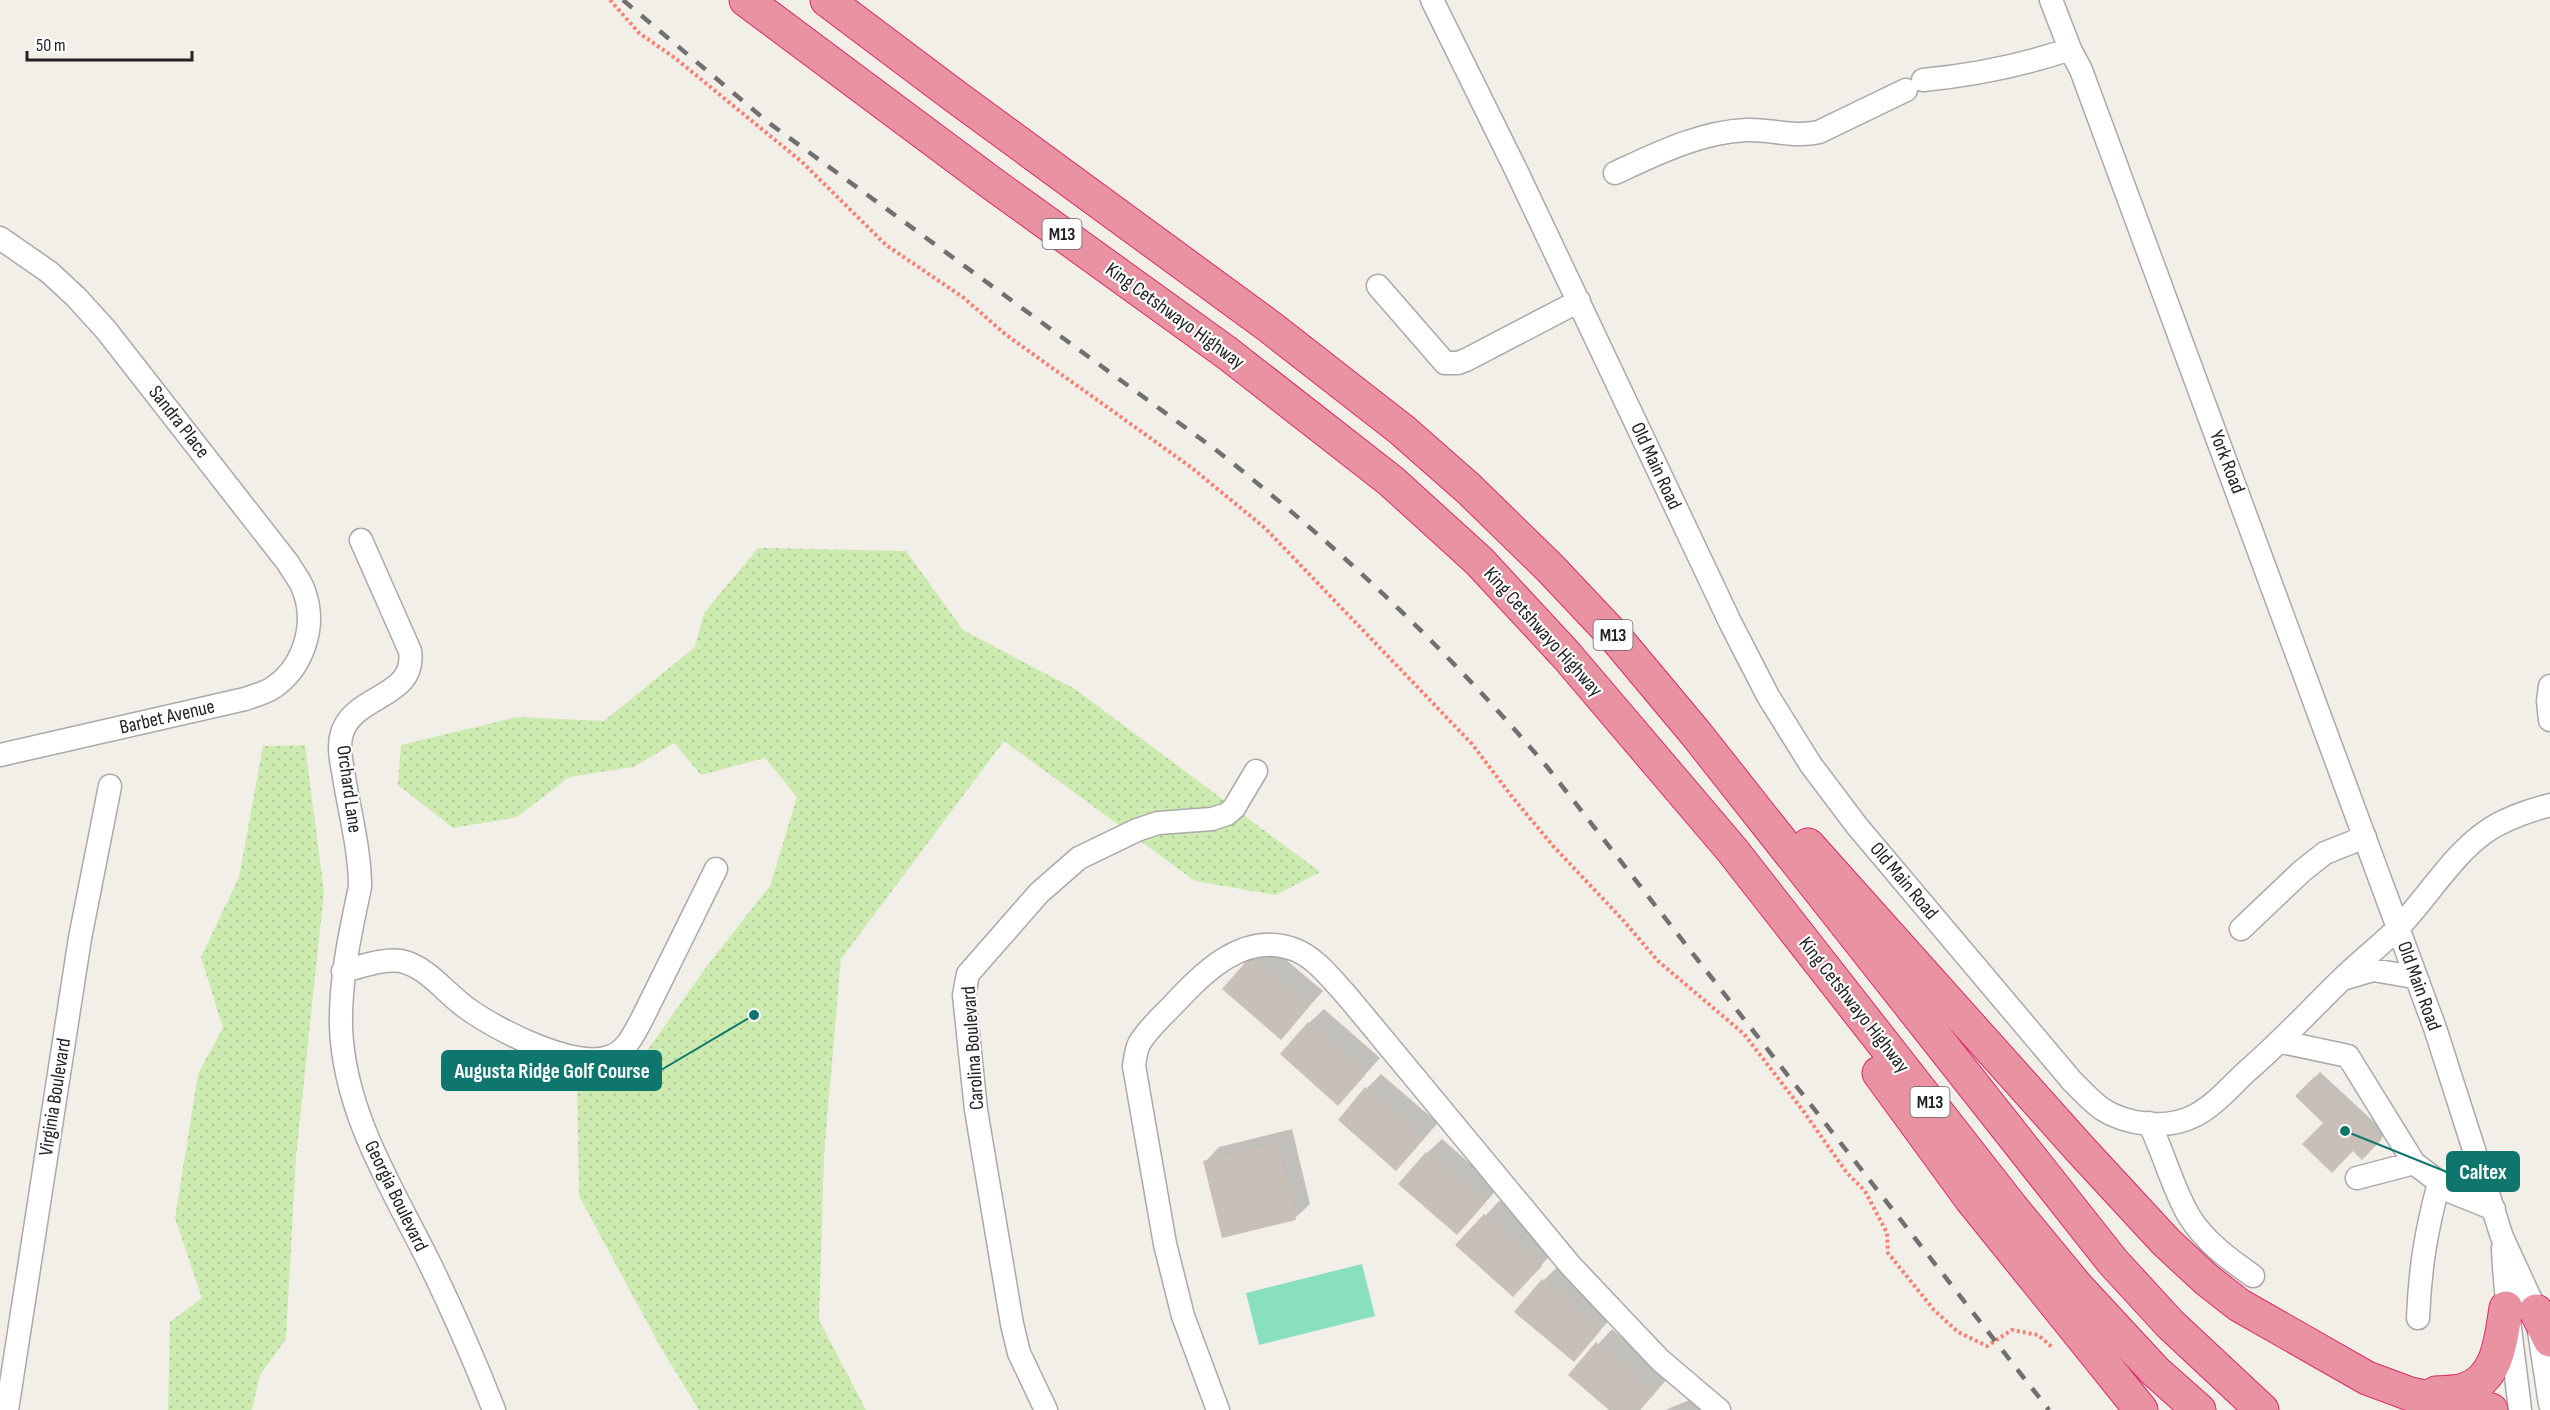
<svg xmlns="http://www.w3.org/2000/svg" width="2550" height="1410" font-family="'Sofia Sans Condensed',sans-serif">
<style>
.grass{fill:url(#grass-dots)}
.pitch{fill:#88e0be}
.shadow{fill:#0003}
.building{fill:#c7bfb8}
.lines{fill:none;stroke-linecap:round;stroke-linejoin:round}
.minor-casing{stroke:#a9a9a9;stroke-width:25}
.highway-casing{stroke:#dc2a67;stroke-width:35}
.path{stroke:#fa8072;stroke-width:4;stroke-dasharray:3 3;stroke-linecap:butt}
.minor{stroke:#fff;stroke-width:22}
.highway{stroke:#e892a2;stroke-width:33}
.rail{stroke:#707070;stroke-width:4.5;stroke-dasharray:12 12;stroke-linecap:butt}
.labels{text-anchor:middle;dominant-baseline:central;stroke-width:4.5;stroke-linejoin:round;paint-order:stroke}
.shield{fill:#fff;stroke:#646464;stroke-width:1.5}
.shield-label{font-size:18px;font-weight:bold;fill:#222}
.street-label{font-size:20px;fill:#222;stroke:#fff}
.leader{fill:none;stroke:#0f766e;stroke-width:2}
.callout-dot{fill:#0f766e;stroke:#fff;stroke-width:2}
.callout{fill:#0f766e;stroke:#0f766e;stroke-width:2}
.callout-label{font-size:21px;text-anchor:middle;font-weight:bold;fill:#fff}
</style>
<defs>
<pattern id="grass-dots" width="8" height="8" patternUnits="userSpaceOnUse" patternTransform="scale(1.5)"><rect width="8" height="8" fill="#cdebb0"/><path d="M2 2h.1M6 6h.1" fill="none" stroke="#b0c997" stroke-width="1.8" stroke-linecap="round"/></pattern>
</defs>
<rect width="100%" height="100%" fill="#f2efe9"/>
<path class="grass" d="M758 548 906 551 963 630 1075 689 1320 872 1276 895 1195 881 1004 741 841 959 824 1155 819 1320 866 1410H699L661 1348 579 1196 577 1075 634 1069 710 962 770 886 797 797 765 758 701 775 674 743 634 767 569 777 517 817 453 828 398 785 401 745 517 717 604 721 695 647 704 613Z
M305 745 324 892 296 1157 286 1339 260 1375 252 1410H168L170 1322 202 1298 175 1218 198 1074 223 1028 201 957 239 877 263 746Z"/>
<path class="pitch" d="M1362 1264 1375 1316 1259 1345 1246 1293Z"/>
<path class="shadow" d="M1266 943 1323 991 1281 1038 1224 989Z
M1324 1009 1380 1058 1352 1089 1309 1023Z
M2320 1072 2386 1133 2362 1157 2297 1096Z
M1381 1074 1438 1123 1410 1154 1367 1088Z
M1292 1129 1310 1204 1295 1218 1205 1162 1219 1147Z
M1442 1139 1498 1188 1471 1219 1427 1153Z
M1500 1200 1555 1250 1527 1281 1458 1245Z
M1558 1266 1615 1314 1573 1360 1544 1280Z
M1612 1329 1668 1378 1640 1410H1611L1570 1375Z
M1699 1396 1710 1410H1665Z"/>
<path class="building" d="M1250 957 1309 1007 1281 1040 1222 989Z
M1308 1022 1366 1074 1338 1106 1280 1054Z
M2315 1076 2382 1139 2362 1160 2353 1151 2332 1173 2302 1144 2323 1123 2295 1096Z
M1365 1087 1424 1139 1396 1171 1338 1120Z
M1277 1143 1296 1220 1222 1238 1203 1161Z
M1426 1152 1485 1203 1457 1235 1398 1184Z
M1484 1214 1542 1266 1513 1297 1455 1245Z
M1542 1279 1601 1330 1574 1362 1514 1312Z
M1596 1342 1655 1393 1640 1410H1609L1568 1375Z"/>
<g class="lines">
<g class="minor-casing">
<path id="minor" d="M1432 0 1517 172 1731 624 1768 696 1811 765 1857 826 2072 1081C2082 1091 2091 1101 2102 1109 2127 1125 2167 1130 2194 1116 2214 1106 2230 1087 2246 1072 2280 1043 2309 1011 2341 980 2359 962 2380 946 2398 928 2427 898 2453 854 2487 831 2506 818 2528 811 2550 805
M2051 0 2070 49 2081 70 2435 1028 2502 1237 2536 1311 2550 1404
M1923 80C1974 75 2021 66 2070 49
M1615 173C1656 154 1700 132 1746 130 1771 129 1794 138 1819 132L1906 90
M0 238 49 272 76 297 106 330 288 563C293 572 301 581 304 591 317 626 303 669 271 689 264 693 254 696 245 699L0 755
M1378 286 1445 363H1458L1466 360 1579 301
M361 540 410 651C417 698 354 694 342 733 337 749 343 768 345 783 351 818 360 852 360 887 350 934 340 979 341 1027 344 1112 391 1186 428 1260 452 1309 474 1359 494 1410
M2550 686 2548 701 2550 720
M2241 929 2302 871 2325 853 2365 837
M343 971C361 967 383 958 401 961 428 967 446 994 468 1009 497 1030 576 1071 612 1056 627 1050 634 1033 641 1021L716 869
M2346 978 2373 970 2414 977
M2282 1042 2348 1056 2414 1163
M2149 1123C2164 1153 2172 1187 2189 1216 2205 1242 2229 1259 2253 1276
M2357 1178 2414 1163 2452 1192 2494 1209
M2503 1248C2505 1302 2514 1356 2520 1410
M2418 1318C2420 1269 2426 1231 2439 1183
M7 1410 80 938 110 786
M1046 1410 1019 1353 1012 1324 976 1110 964 995 968 974 1039 893 1079 858 1137 830 1158 823 1212 819 1227 814 1234 808 1256 771
M1218 1410 1183 1316 1165 1244 1134 1066C1135 1059 1136 1050 1139 1044 1147 1030 1161 1017 1172 1006 1203 973 1243 931 1293 949 1316 957 1332 980 1348 997L1571 1266 1660 1360 1719 1410"/>
</g>
<g class="highway-casing">
<path id="highway" d="M746 0 990 182 1227 353 1391 481 1479 561 1567 656 1732 850 2012 1208 2078 1288 2155 1371 2199 1410
M827 0 956 97 1270 327 1402 430 1469 489 1550 568 1616 638 1697 735 2113 1262 2170 1324 2262 1410
M1808 845 2080 1149 2166 1242 2207 1280 2239 1305 2367 1378 2410 1394 2491 1410
M1879 1073 1971 1199 2141 1410
M2536 1311 2550 1340
M2436 1393C2445 1392 2456 1393 2464 1390 2499 1379 2501 1338 2506 1308"/>
</g>
<path class="path" d="M610 0 639 33 675 58 802 162 886 245 964 298 1005 334 1192 468 1265 528 1472 744 1513 798 1554 847 1622 919 1658 961 1744 1034 1804 1112 1847 1173 1865 1191 1887 1233 1888 1253 1934 1310 1958 1332 1987 1346 2012 1330 2038 1335 2053 1348"/>
<use href="#minor" class="minor"/>
<use href="#highway" class="highway"/>
<path class="rail" d="M623 0 769 123 1216 450C1339 547 1446 648 1548 768L2049 1410"/>
</g>
<g class="labels">
<g class="shield">
<rect x="1042.5" y="219" width="39" height="30" rx="4.5"/>
<rect x="1593.5" y="620" width="39" height="30" rx="4.5"/>
<rect x="1910.5" y="1087" width="39" height="30" rx="4.5"/>
</g>
<g class="shield-label">
<text x="1062" y="234">M13</text>
<text x="1613" y="635">M13</text>
<text x="1930" y="1102">M13</text>
</g>
<g class="street-label">
<text transform="translate(1175 316) rotate(36)">King Cetshwayo Highway</text>
<text transform="translate(179 422) rotate(52)">Sandra Place</text>
<text transform="translate(2227 462) rotate(69)">York Road</text>
<text transform="translate(1656 466) rotate(65)">Old Main Road</text>
<text transform="translate(1543 632) rotate(48)">King Cetshwayo Highway</text>
<text transform="translate(167 717) rotate(-13)">Barbet Avenue</text>
<text transform="translate(349 789) rotate(82)">Orchard Lane</text>
<text transform="translate(1904 881) rotate(50)">Old Main Road</text>
<text transform="translate(2419 986) rotate(70)">Old Main Road</text>
<text transform="translate(1854 1005) rotate(52)">King Cetshwayo Highway</text>
<text transform="translate(973 1048) rotate(-94)">Carolina Boulevard</text>
<text transform="translate(55 1097) rotate(-81)">Virginia Boulevard</text>
<text transform="translate(396 1196) rotate(64)">Georgia Boulevard</text>
</g>
</g>
<path class="leader" d="M754 1015L661 1070M2345 1131L2447 1172"/>
<g class="callout-dot">
<circle cx="754" cy="1015" r="6"/>
<circle cx="2345" cy="1131" r="6"/>
</g>
<g class="callout">
<rect x="442" y="1051" width="219" height="39" rx="6"/>
<rect x="2447" y="1152" width="72" height="39" rx="6"/>
</g>
<g class="callout-label">
<text x="552" y="1078">Augusta Ridge Golf Course</text>
<text x="2483" y="1179">Caltex</text>
</g>
<path d="M27 51v9h165v-9" fill="none" stroke="#222222" stroke-width="3"/>
<text x="36" y="51" font-size="18" fill="#222222" stroke="#ffffff" stroke-width="4.5" paint-order="stroke">50 m</text>
</svg>
